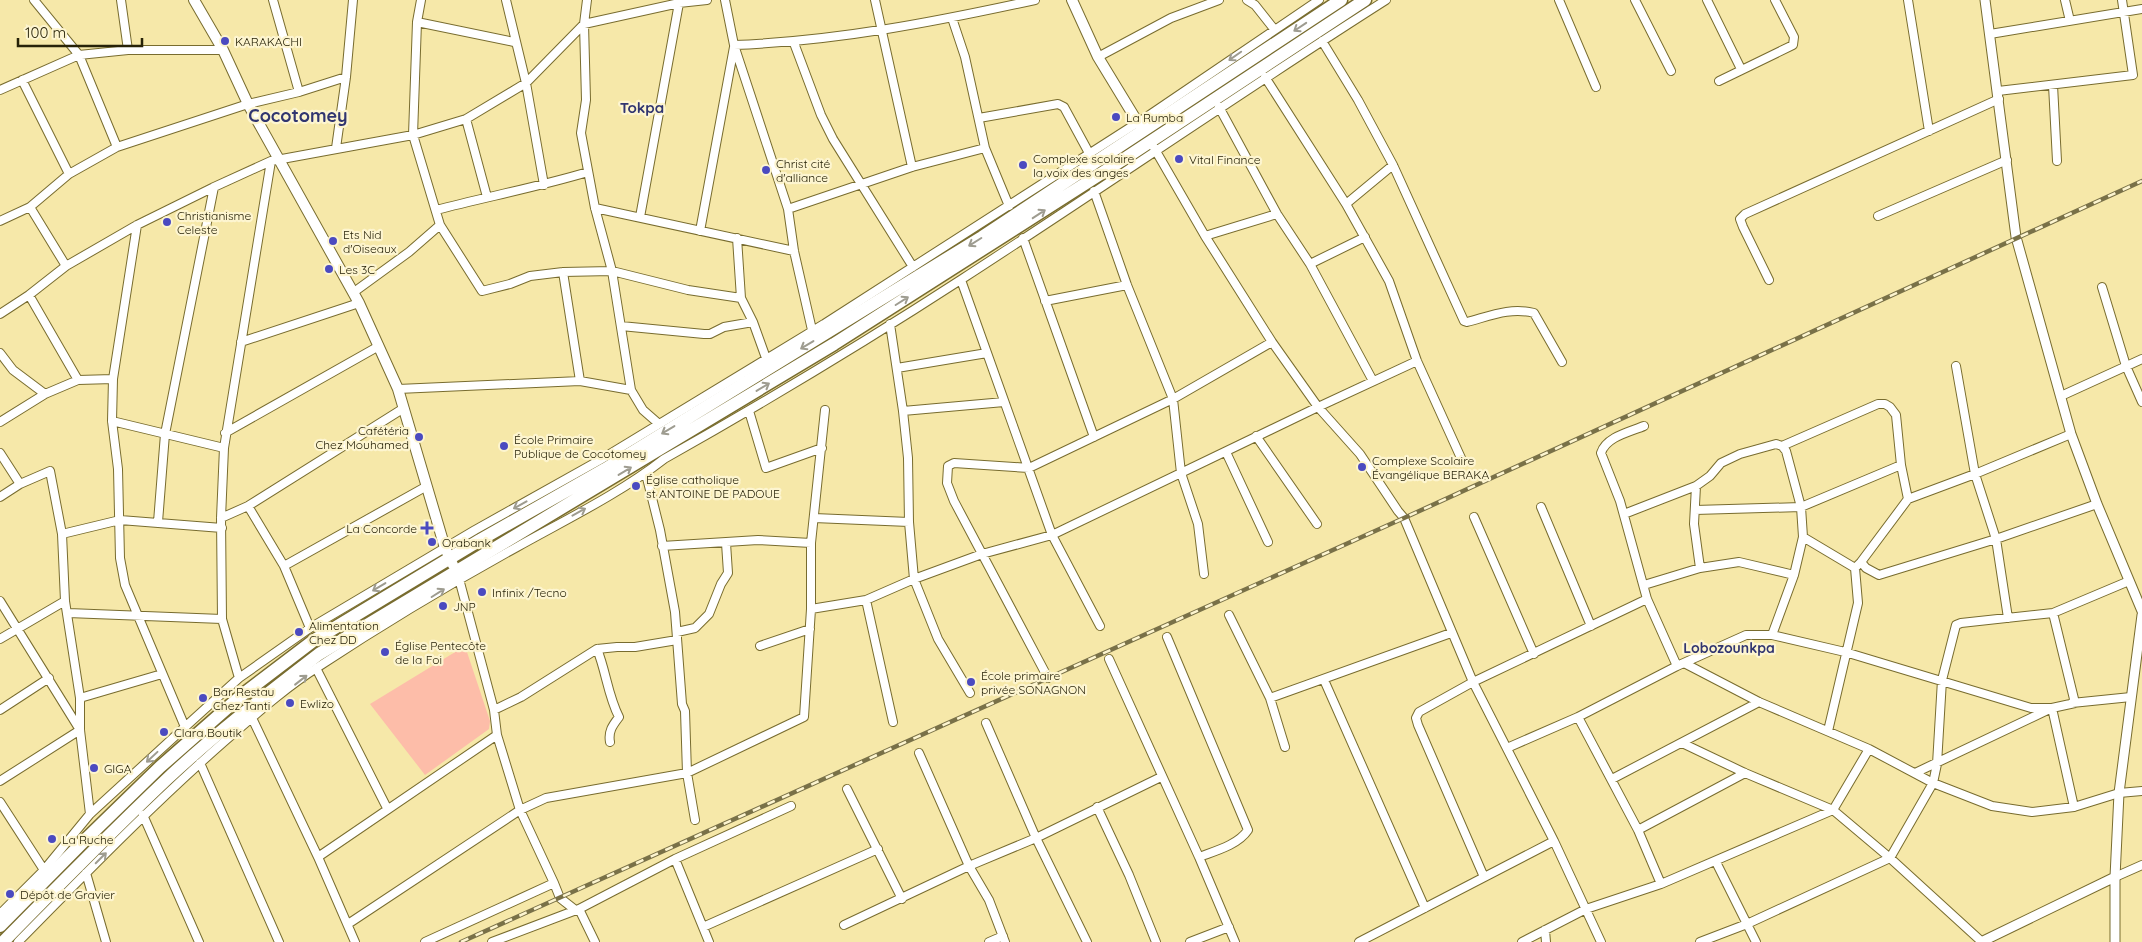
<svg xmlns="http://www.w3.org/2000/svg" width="2142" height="942" font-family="Quicksand,sans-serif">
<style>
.green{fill:#fdbda9}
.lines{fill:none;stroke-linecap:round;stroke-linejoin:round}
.minor-casing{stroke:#786c2f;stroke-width:10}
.tertiary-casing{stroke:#786c2f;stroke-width:11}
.secondary-casing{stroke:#786c2f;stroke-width:12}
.trunk-casing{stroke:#786c2f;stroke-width:15}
.minor{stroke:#fff;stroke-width:8}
.tertiary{stroke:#fff;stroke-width:9}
.secondary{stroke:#fff;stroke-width:10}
.trunk{stroke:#fff;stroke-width:12}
.rail-casing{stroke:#797148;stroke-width:4.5}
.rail{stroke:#fdf5d0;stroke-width:2.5;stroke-dasharray:8;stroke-linecap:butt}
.oneway{stroke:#9e9c90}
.poi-dot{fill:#4b4ac0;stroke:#fdf5d0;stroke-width:2}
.labels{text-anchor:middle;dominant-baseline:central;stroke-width:4.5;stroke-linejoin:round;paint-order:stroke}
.poi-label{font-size:12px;fill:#272208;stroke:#fdf5d0;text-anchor:start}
.neighbourhood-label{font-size:14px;font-weight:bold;fill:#313570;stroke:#fdf5d0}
.quarter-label{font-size:15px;font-weight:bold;fill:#313570;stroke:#fdf5d0}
.district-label{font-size:18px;font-weight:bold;fill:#313570;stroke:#fdf5d0}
</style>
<rect width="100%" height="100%" fill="#f6e8a9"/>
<path class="green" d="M465 646 490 721 489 729 425 775 370 704Z"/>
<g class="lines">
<g class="minor-casing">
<path id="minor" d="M34 0 79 55 117 147
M121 0 128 50
M273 0 299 92 346 77
M421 0 417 22 413 135 440 225 482 291 510 284 530 276 563 272 612 271 688 290 741 298
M506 0 526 83 544 185
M587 0 584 24 586 100 581 133 595 208 612 271 631 390 643 410 659 424
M725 0 734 45 788 209 794 251 812 330
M875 0 912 167
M1247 0 1255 5 1274 29
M1559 0 1596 87
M1635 0 1671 71
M1707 0 1741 69
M1908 0 1929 131
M2065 0 2070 21
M952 18 965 57 985 148 1009 206
M417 22 514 42
M1990 34 2142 9
M1322 41 1358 100 1393 165 1464 321 1467 322C1490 316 1510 307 1534 313L1562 362
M794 43 821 115 833 139 913 267
M734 45C837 41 934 22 1035 0
M1098 57 1171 18 1219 0
M1265 77 1346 204 1389 281 1417 361 1461 458
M22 80 69 174
M1719 81 1793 45 1794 37 1775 0
M2053 85 2057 161
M0 90 79 55 128 50H223
M1998 91 2133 75 2122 0
M1219 107 1277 214 1310 264 1373 381
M979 118 1058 104 1064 107 1089 153
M466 119 487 197
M1153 146 1205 236 1272 342 1318 407 1360 454 1398 511 1404 518 1473 682 1554 841 1601 942
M336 148 346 77 353 0
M1094 191 1127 285 1173 399 1181 473 1198 524 1204 574
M1346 204 1393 165
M30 207 66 266
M595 208 794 251
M788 209 912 167 985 148
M436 210C486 197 538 187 588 172
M1878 216 2007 160
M640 217 679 3
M0 221 30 207 69 174 117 147 248 104 299 92
M137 225 113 379 112 421 118 469 120 558 125 585 185 727
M700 231 734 47
M1205 236 1277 214
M737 238 741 298 753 322 766 358
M1023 238 1094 437
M1310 264 1365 237
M563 272 580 381
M961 280 1052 535 1100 626
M1769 280 1743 227 1740 219 1745 214 1999 99
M2102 287 2126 366 2142 402
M354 292 409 252 440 225
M29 295 78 380
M1045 301 1127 285
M0 314 29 295 66 266 137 225 214 187 271 161 413 135 466 119 526 83 584 24 679 3 707 0
M890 324 903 411 908 458 909 522 914 579 938 639 970 693
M621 326 704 334H710L724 327 753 322
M241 342 359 303
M0 353 13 370 45 394
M1956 366 1975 474 1996 539 2008 618
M897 368 987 353
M398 389 580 381 631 390
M2061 396 2142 359
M749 411 766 468 822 448
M903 411 1004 402
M112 421 224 448
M0 422 45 394 78 380 113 379
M1644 426C1629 432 1606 437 1601 453L1620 501 1647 599 1677 666
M225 433 379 346
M1256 436 1317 524
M1782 446 1786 451 1801 507 1901 465
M1226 452 1268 542
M0 453 20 484
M646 474 660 530 675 612 682 704 685 711 687 773 695 820
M1696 486 1694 524 1700 568
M0 497 20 484 50 471 62 534 65 601 80 698V730L90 814
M248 506 284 566 310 628
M1541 507 1591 626
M1695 510 1801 507 1803 537 1794 575 1772 635
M1624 514 1696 486 1710 476 1721 463 1740 454 1776 444 1782 446 1878 404H1885L1890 407 1896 415 1901 465 1908 499
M1474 517 1534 654
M221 518 248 506 404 408
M814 518 909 522
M158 522 165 434 214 187
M62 534 120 520 222 528
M1803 537 1855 568 1861 562 1908 499 1975 474 2071 434
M662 546 758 540 811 543
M1861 562 1866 568 1879 575 1996 539 2097 504
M284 566 427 486
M458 575 494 710 497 735 520 810 554 883 560 898 574 909
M1644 585 1700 568 1739 562 1794 575
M866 600 893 722
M0 601 80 730 0 781
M811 609 866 600 914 579 982 554 1052 535 1318 407 1417 361
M68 613 222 619
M1229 615 1270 698 1285 747
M1167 637 1248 830C1238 845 1215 851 1199 857
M0 639 65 601
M760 646 810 629
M597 649C606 671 608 696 619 717 613 725 608 731 610 742
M1109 659 1199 857 1235 942
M1684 663 1759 702 1869 749 1933 783 1992 806 2032 812 2074 807 2119 793 2142 791
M316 668 387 808
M239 678 222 619 221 518 224 448 271 161
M1048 678 954 501 947 483 948 466 954 463 1029 468 1173 399 1272 342
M1324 680 1425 908
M80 698 162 674
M1270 698 1451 633
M2072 703 2131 697
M0 710 49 678
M494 710 521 697 597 649 617 647H635L677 640V632L695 628 709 614 721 584 728 573 726 543
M1578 717 1638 830 1661 884
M252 718 318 857 355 942
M986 723 1036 838 1087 942
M1828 731 1858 603 1855 568
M1682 743 1745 773 1833 810 1890 858 1982 942
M1507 748 1578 717 1677 666 1746 635H1772L1845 652 2031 708H2052L2074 807
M919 753 969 866 989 900 1005 942
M200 763 279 942
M1915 773 2052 708 2075 703 2053 613
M1612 779 1759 702
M847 789 902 899
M0 802 44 870
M1097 807 1129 875 1156 942
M143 815 199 942
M1638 830 1745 773
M318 857 497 735
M675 859 709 942
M1716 862 1756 942
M86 873 106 942
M1484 877 1418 725 1416 718 1419 712 1473 682 1647 599
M2115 877 2142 865
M579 909 595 942
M0 914 44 870 90 814 185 727 239 678 310 628 475 530 600 460 824 324 1148 116 1319 0
M348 924 520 810 546 798 687 773 804 717 811 609V543L825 410
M844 925 969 866 1036 838 1161 777
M703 927 878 849
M1545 930 1546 942
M18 942C86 873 153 804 226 740 255 715 285 688 318 667 383 624 450 584 517 547 567 519 619 494 664 459 765 402 865 342 962 279 1104 187 1243 91 1386 0
M425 942 554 883
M492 942 579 909 675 859 791 806
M989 942 1003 936
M1190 942 1229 927
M1359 942 1554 841
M1522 942 1586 909 1661 884 1833 810 1869 749
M1700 942 1747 924 1890 858 1933 783 1937 764 1942 680 1956 625 1961 623 2053 613 2129 581"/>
</g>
<g class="tertiary-casing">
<path id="tertiary" d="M1985 0 2016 237 2071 434 2097 504 2142 611
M1981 942 2115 877
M2115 942V877L2119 793 2142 615"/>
</g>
<g class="secondary-casing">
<path id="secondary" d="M194 0 223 50 248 104 359 303 398 389 445 548 453 565
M1072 0 1098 57 1143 131"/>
</g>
<g class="trunk-casing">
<path id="trunk" d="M0 926 84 841 160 767 242 695 313 641 480 540 605 469 982 237 1341 0
M3 942C57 887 111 832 167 779 215 734 267 694 319 654L834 344 1127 157 1365 0"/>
</g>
<use href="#minor" class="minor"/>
<use href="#tertiary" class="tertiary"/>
<use href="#secondary" class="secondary"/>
<use href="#trunk" class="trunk"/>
<g class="rail-casing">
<path id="rail" d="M461 942 1404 518 2142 181"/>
</g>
<use href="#rail" class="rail"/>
</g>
<defs><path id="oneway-shaft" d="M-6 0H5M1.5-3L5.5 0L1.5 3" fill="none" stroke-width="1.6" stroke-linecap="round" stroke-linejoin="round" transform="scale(1.25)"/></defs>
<g class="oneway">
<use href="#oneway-shaft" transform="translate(1300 27) rotate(146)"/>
<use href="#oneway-shaft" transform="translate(1235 56) rotate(145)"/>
<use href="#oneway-shaft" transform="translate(1039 214) rotate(-33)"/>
<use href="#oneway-shaft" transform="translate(975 242) rotate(148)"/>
<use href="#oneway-shaft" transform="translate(902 301) rotate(-32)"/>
<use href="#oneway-shaft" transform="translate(807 345) rotate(149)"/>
<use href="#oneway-shaft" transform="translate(763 387) rotate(-31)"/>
<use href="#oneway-shaft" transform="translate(668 430) rotate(149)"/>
<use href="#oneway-shaft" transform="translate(625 471) rotate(-31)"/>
<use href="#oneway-shaft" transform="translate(520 505) rotate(151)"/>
<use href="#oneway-shaft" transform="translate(579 512) rotate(-29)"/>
<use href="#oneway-shaft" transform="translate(379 587) rotate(149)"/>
<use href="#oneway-shaft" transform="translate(438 593) rotate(-32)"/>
<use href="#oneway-shaft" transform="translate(301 680) rotate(-38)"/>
<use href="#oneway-shaft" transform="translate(152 757) rotate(137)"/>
<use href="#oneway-shaft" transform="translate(101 858) rotate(-45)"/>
</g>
<g class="poi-dot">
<circle cx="225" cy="41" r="5"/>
<circle cx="1116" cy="117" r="5"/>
<circle cx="1179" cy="159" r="5"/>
<circle cx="1023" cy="165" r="5"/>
<circle cx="766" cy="170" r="5"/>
<circle cx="167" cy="222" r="5"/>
<circle cx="333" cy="241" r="5"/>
<circle cx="329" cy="269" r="5"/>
<circle cx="419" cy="437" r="5"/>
<circle cx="504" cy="446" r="5"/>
<circle cx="1362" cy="467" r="5"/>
<circle cx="636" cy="486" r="5"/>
<path d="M424.5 520.5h5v5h5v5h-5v5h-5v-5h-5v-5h5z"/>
<circle cx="432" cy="542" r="5"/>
<circle cx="482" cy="592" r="5"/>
<circle cx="443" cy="606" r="5"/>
<circle cx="299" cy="632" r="5"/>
<circle cx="385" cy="652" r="5"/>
<circle cx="971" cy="682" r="5"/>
<circle cx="203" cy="698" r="5"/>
<circle cx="290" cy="703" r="5"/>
<circle cx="164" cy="732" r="5"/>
<circle cx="94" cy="768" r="5"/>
<circle cx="52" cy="839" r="5"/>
<circle cx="10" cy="894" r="5"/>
</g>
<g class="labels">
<g class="poi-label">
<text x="235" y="41">KARAKACHI</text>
<text x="1126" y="117">La Rumba</text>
<text x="1033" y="158">Complexe scolaire<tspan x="1033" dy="14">la voix des anges</tspan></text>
<text x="1189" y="159">Vital Finance</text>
<text x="776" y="163">Christ cité<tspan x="776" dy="14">d'alliance</tspan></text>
<text x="177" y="215">Christianisme<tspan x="177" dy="14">Celeste</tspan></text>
<text x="343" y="234">Ets Nid<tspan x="343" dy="14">d'Oiseaux</tspan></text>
<text x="339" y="269">Les 3C</text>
<text x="409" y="430" text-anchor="end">Cafétéria<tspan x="409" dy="14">Chez Mouhamed</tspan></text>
<text x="514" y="439">École Primaire<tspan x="514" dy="14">Publique de Cocotomey</tspan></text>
<text x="1372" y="460">Complexe Scolaire<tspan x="1372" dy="14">Évangélique BERAKA</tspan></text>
<text x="646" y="479">Église catholique<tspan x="646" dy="14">st ANTOINE DE PADOUE</tspan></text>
<text x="417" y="528" text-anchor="end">La Concorde</text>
<text x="442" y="542">Orabank</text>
<text x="492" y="592">Infinix /Tecno</text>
<text x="453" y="606">JNP</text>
<text x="309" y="625">Alimentation<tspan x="309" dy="14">Chez DD</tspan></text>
<text x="395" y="645">Église Pentecôte<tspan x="395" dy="14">de la Foi</tspan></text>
<text x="981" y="675">École primaire<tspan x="981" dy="14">privée SONAGNON</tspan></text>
<text x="213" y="691">Bar Restau<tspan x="213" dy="14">Chez Tanti</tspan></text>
<text x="300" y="703">Ewlizo</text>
<text x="174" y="732">Clara Boutik</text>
<text x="104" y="768">GIGA</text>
<text x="62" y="839">La Ruche</text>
<text x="20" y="894">Dépôt de Gravier</text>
</g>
<g class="neighbourhood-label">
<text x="1729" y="648">Lobozounkpa</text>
</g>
<g class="quarter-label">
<text x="642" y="107">Tokpa</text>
</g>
<g class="district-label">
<text x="298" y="115">Cocotomey</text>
</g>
</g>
<path d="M18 38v8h124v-8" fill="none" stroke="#272208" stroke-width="2.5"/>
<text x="25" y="38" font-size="15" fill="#272208" stroke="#fdf5d0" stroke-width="4" paint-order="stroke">100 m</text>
</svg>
